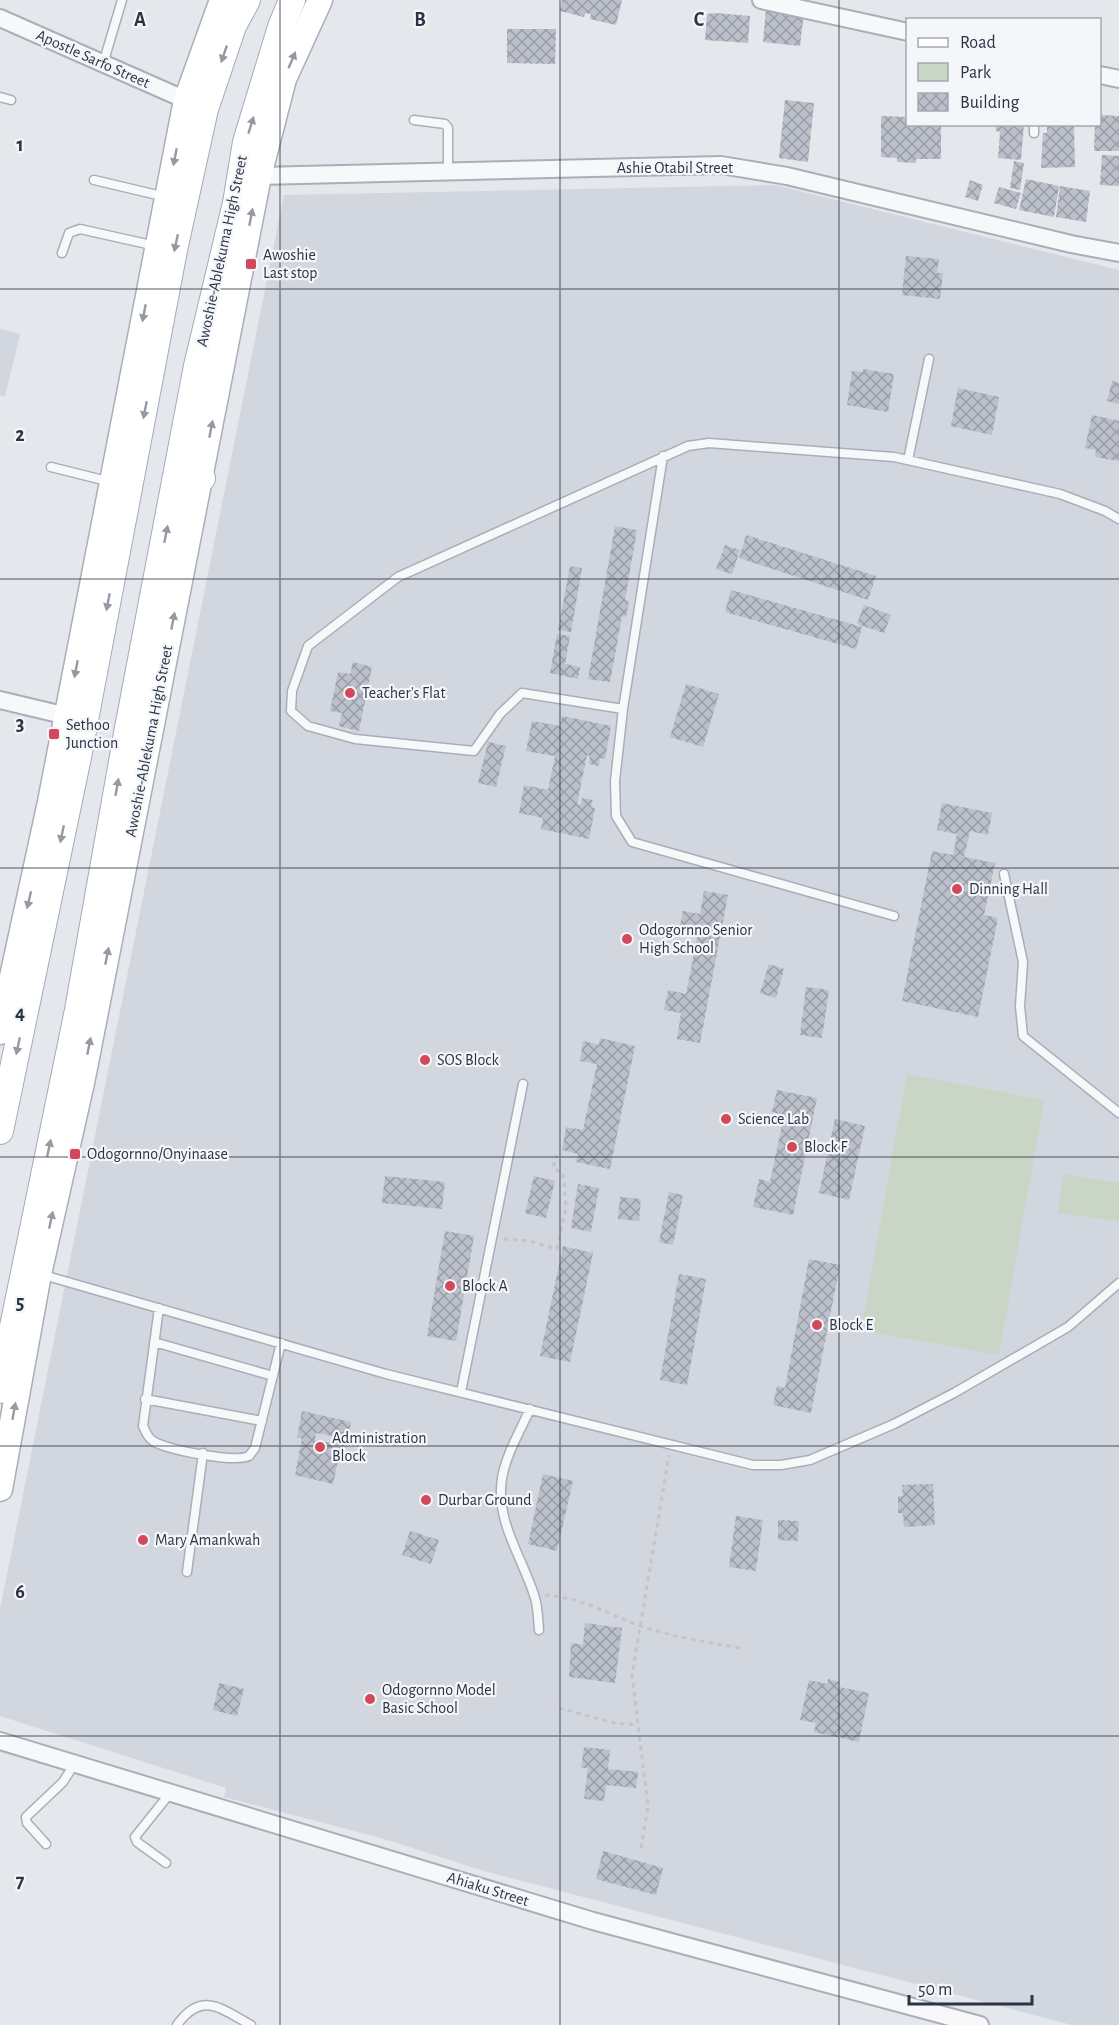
<svg xmlns="http://www.w3.org/2000/svg" width="1119" height="2025" font-family="'Alegreya Sans',sans-serif">
<style>
.built{fill:#d2d6de}
.park{fill:#c9d6c5}
.building{fill:url(#building-cross-hatch);fill-rule:evenodd}
.lines{fill:none;stroke-linecap:round;stroke-linejoin:round}
.lane-casing{stroke:#a9aeb7;stroke-width:11}
.street-casing{stroke:#a9aeb7;stroke-width:20}
.secondary-casing{stroke:#a9aeb7;stroke-width:27}
.primary-casing{stroke:#a3abb8;stroke-width:28}
.path{stroke:#c2c5cb;stroke-width:3;stroke-dasharray:4.5 4.5;stroke-linecap:butt}
.lane{stroke:#f7f8fa;stroke-width:8}
.street{stroke:#f7f8fa;stroke-width:16}
.secondary{stroke:#fff;stroke-width:24}
.primary{stroke:#fff;stroke-width:26}
.oneway{fill:#959aa2}
.grid{fill:none;stroke:#2b3445;stroke-width:1.5;stroke-opacity:0.55}
.poi-dot{fill:#d1495b;stroke:#f4f6f9;stroke-width:2}
.labels{text-anchor:middle;dominant-baseline:central;stroke-width:4.5;stroke-linejoin:round;paint-order:stroke}
.street-label{font-size:16px;fill:#2b3445;stroke:#f4f6f9}
.poi-label{font-size:16px;fill:#2b3445;stroke:#f4f6f9;text-anchor:start}
.grid-label{font-size:20px;text-anchor:middle;font-weight:bold;fill:#2b3445;stroke:#f4f6f9;stroke-width:4.5;stroke-linejoin:round;paint-order:stroke}
</style>
<defs>
<pattern id="building-cross-hatch" width="8" height="8" patternUnits="userSpaceOnUse" patternTransform="scale(1.5)"><rect width="8" height="8" fill="#bbc0ca"/><path d="M0 0l8 8M0 8l8-8" fill="none" stroke="#989da6"/></pattern>
</defs>
<rect width="100%" height="100%" fill="#e4e7ec"/>
<path class="built" d="M775 185 1119 270V2025H1072L484 1871 381 1838 224 1797 226 1788 0 1716V1609L284 195Z
M0 329 20 334 5 397 0 395Z"/>
<path class="park" d="M907 1074 1044 1100 999 1355 861 1330Z
M1063 1174 1119 1183V1221L1058 1213Z"/>
<path class="building" d="M562 0H622L616 25 590 19 591 14 585 13 584 17 560 11Z
M766 9 804 13 800 46 763 42Z
M716 13 750 16 748 43 705 40 707 14Z
M507 29H556L555 64 507 63Z
M785 100 814 103 808 162 779 158Z
M1100 115 1119 116V151H1094L1095 124H1100Z
M881 116 908 117V124H941V159H916V163L897 162V158L881 157Z
M996 124H1024L1021 160 998 158 1000 132 996 131Z
M1074 124 1075 167 1041 168 1043 133H1047V126Z
M1102 155 1119 156V186L1100 185Z
M1014 161 1024 163 1020 190 1010 188Z
M1026 179 1059 186 1054 217 1019 210Z
M970 180 983 185 978 201 965 197Z
M1060 186 1090 191 1086 222 1056 217Z
M999 187 1021 193 1016 209 994 203Z
M906 256 939 259 937 273H943L940 299 902 295Z
M863 369 894 374 888 412 847 405 852 371 863 372Z
M1112 381 1119 383V404L1107 401Z
M958 388 999 397 992 435 951 426Z
M1092 415 1119 421V461L1095 457 1096 450 1085 448Z
M615 526 637 530 625 600 629 601 626 617 622 616 610 682 588 679Z
M746 535 876 576 868 600 739 558Z
M725 545 740 550 732 574 716 569Z
M570 566 582 568 571 632 558 630Z
M731 590 862 627 856 649 725 612Z
M864 605 891 615 884 633 857 624Z
M557 634 570 636 565 664 580 667 578 679 550 673Z
M353 662 372 667 359 731 339 726 342 713 330 711 338 672 350 674Z
M686 684 719 694 703 747 670 737Z
M562 716 611 726 605 759 600 758 599 766 589 764 590 756 587 755 577 804 581 805 582 798 593 800 591 807 595 808 589 839 541 829 543 818 519 813 524 785 548 790 555 756 526 751 532 721 560 726Z
M488 742 506 746 496 787 478 783Z
M942 803 992 813 988 835 970 831 964 857 995 863 984 915 998 918 978 1017 902 1001 932 851 953 855 957 834 937 830Z
M704 891 728 895 700 1043 677 1039 681 1013 664 1010 668 990 686 994 698 933 679 930 683 911 700 914Z
M769 964 784 969 776 998 760 993Z
M806 987 829 990 822 1038 800 1035Z
M600 1038 635 1046 610 1169 576 1162 578 1154 562 1150 566 1127 583 1130 597 1064 580 1061 583 1041 599 1045Z
M777 1090 817 1098 793 1215 753 1207 759 1179 770 1182 784 1115 772 1112Z
M835 1119 865 1126 849 1200 819 1193Z
M385 1176 445 1182 442 1209 382 1203Z
M534 1176 555 1181 546 1218 525 1213Z
M578 1184 599 1188 591 1232 571 1228Z
M669 1192 683 1195 673 1245 659 1242Z
M620 1197 641 1199 639 1221 618 1219Z
M445 1231 474 1236 456 1341 427 1336Z
M563 1246 593 1253 570 1362 540 1356Z
M809 1259 840 1265 811 1413 773 1405 777 1386 785 1388Z
M679 1274 706 1279 687 1385 660 1380Z
M302 1411 351 1422 346 1448 341 1447 333 1484 295 1475 302 1439 297 1437ZM316 1433 332 1436 331 1443 315 1440Z
M543 1474 573 1481 557 1551 528 1544Z
M933 1484 935 1525 904 1527 903 1513H898V1496H903L902 1485Z
M736 1516 763 1520 756 1571 729 1567Z
M778 1520 799 1521 798 1541 778 1540Z
M410 1531 439 1540 431 1564 402 1555Z
M585 1623 622 1628 615 1683 569 1677 571 1643 583 1645Z
M828 1679 840 1682 839 1687 869 1693 859 1742 814 1732 816 1723 800 1720 809 1680 827 1684Z
M219 1683 244 1689 237 1716 213 1710Z
M584 1747 610 1750 608 1769 638 1772 636 1788 606 1785 604 1801 584 1799 588 1768H581Z
M603 1851 663 1868 656 1895 596 1879Z"/>
<g class="lines">
<g class="lane-casing">
<path id="lane" d="M103 64 122 0
M0 97 11 100
M414 120 445 124 448 128V172
M1034 133V124
M94 180 166 197
M62 253 69 233 80 229 156 246
M663 456 623 709 615 781 616 816 632 842 894 916
M908 460 929 359
M51 467 111 482
M623 709 522 693 500 714 474 751 355 739 308 726 291 711 292 691 308 646 398 577 688 446 709 443 894 457 1060 494 1105 511 1119 519
M1004 874 1023 962 1020 1006 1023 1036 1119 1113
M40 1274 386 1374 753 1465H781L810 1460 894 1424 954 1393 1068 1327 1119 1283
M159 1308 143 1426C146 1432 147 1437 153 1441 168 1450 234 1463 249 1456L255 1448 281 1343
M154 1342 273 1376
M461 1392 523 1084
M145 1399 262 1421
M530 1409C520 1431 506 1455 502 1478 495 1522 523 1558 535 1598 538 1608 538 1619 539 1630
M187 1572 203 1453
M46 1844 27 1823 26 1817 63 1782 75 1763
M166 1863 137 1842 135 1837 171 1792
M177 2025C202 1990 221 2009 251 2025"/>
</g>
<g class="street-casing">
<path id="street" d="M761 0 908 32
M0 18 186 100
M1100 75 1119 79
M259 176 721 165 787 176 1071 244 1119 253
M0 700 67 716
M0 1741 593 1921 980 2025"/>
</g>
<g class="secondary-casing">
<path id="secondary" d="M0 1032 50 802 186 100 222 0
M0 1489 39 1274 83 1078 259 176 284 79 320 0"/>
</g>
<g class="primary-casing">
<path id="primary" d="M178 472 202 478
M0 1131 78 757 174 250 205 109 233 26 247 0
M0 1390 78 1010 128 728 197 366 236 203 246 142 281 27 292 0"/>
</g>
<path class="path" d="M504 1239 529 1241 557 1249 566 1207 563 1173 553 1168 557 1155
M545 1595C588 1599 603 1613 641 1626 673 1637 707 1642 740 1648
M559 1708 614 1723 638 1725
M641 1848 648 1806 632 1675 669 1455"/>
<use href="#lane" class="lane"/>
<use href="#street" class="street"/>
<use href="#secondary" class="secondary"/>
<use href="#primary" class="primary"/>
</g>
<defs><path id="oneway-solid" d="M-6-.8H1V-3.2L6.5 0L1 3.2V.8H-6Z" transform="scale(1.5)"/></defs>
<g class="oneway">
<use href="#oneway-solid" transform="translate(224 54) rotate(109)"/>
<use href="#oneway-solid" transform="translate(292 60) rotate(-67)"/>
<use href="#oneway-solid" transform="translate(251 125) rotate(-73)"/>
<use href="#oneway-solid" transform="translate(175 157) rotate(101)"/>
<use href="#oneway-solid" transform="translate(251 217) rotate(-79)"/>
<use href="#oneway-solid" transform="translate(176 243) rotate(102)"/>
<use href="#oneway-solid" transform="translate(144 313) rotate(101)"/>
<use href="#oneway-solid" transform="translate(145 410) rotate(101)"/>
<use href="#oneway-solid" transform="translate(211 429) rotate(-79)"/>
<use href="#oneway-solid" transform="translate(166 534) rotate(-79)"/>
<use href="#oneway-solid" transform="translate(108 602) rotate(101)"/>
<use href="#oneway-solid" transform="translate(173 621) rotate(-79)"/>
<use href="#oneway-solid" transform="translate(76 669) rotate(101)"/>
<use href="#oneway-solid" transform="translate(117 787) rotate(-80)"/>
<use href="#oneway-solid" transform="translate(62 834) rotate(102)"/>
<use href="#oneway-solid" transform="translate(29 900) rotate(103)"/>
<use href="#oneway-solid" transform="translate(107 956) rotate(-79)"/>
<use href="#oneway-solid" transform="translate(18 1046) rotate(102)"/>
<use href="#oneway-solid" transform="translate(89 1046) rotate(-79)"/>
<use href="#oneway-solid" transform="translate(49 1148) rotate(-78)"/>
<use href="#oneway-solid" transform="translate(51 1220) rotate(-78)"/>
<use href="#oneway-solid" transform="translate(14 1411) rotate(-80)"/>
</g>
<path class="grid" d="M280 0V2025M560 0V2025M839 0V2025M0 289H1119M0 579H1119M0 868H1119M0 1157H1119M0 1446H1119M0 1736H1119"/>
<g class="poi-dot">
<rect x="245" y="258" width="12" height="12" rx="3"/>
<circle cx="350" cy="693" r="6"/>
<rect x="48" y="728" width="12" height="12" rx="3"/>
<circle cx="957" cy="889" r="6"/>
<circle cx="627" cy="939" r="6"/>
<circle cx="425" cy="1060" r="6"/>
<circle cx="726" cy="1119" r="6"/>
<circle cx="792" cy="1147" r="6"/>
<rect x="69" y="1148" width="12" height="12" rx="3"/>
<circle cx="450" cy="1286" r="6"/>
<circle cx="817" cy="1325" r="6"/>
<circle cx="320" cy="1447" r="6"/>
<circle cx="426" cy="1500" r="6"/>
<circle cx="143" cy="1540" r="6"/>
<circle cx="370" cy="1699" r="6"/>
</g>
<g class="labels">
<g class="street-label">
<text transform="translate(93 59) rotate(24)">Apostle Sarfo Street</text>
<text x="675" y="168">Ashie Otabil Street</text>
<text transform="translate(222 251) rotate(-78)">Awoshie-Ablekuma High Street</text>
<text transform="translate(149 741) rotate(-79)">Awoshie-Ablekuma High Street</text>
<text transform="translate(488 1889) rotate(17)">Ahiaku Street</text>
</g>
<g class="poi-label">
<text x="263" y="255">Awoshie<tspan x="263" dy="18">Last stop</tspan></text>
<text x="362" y="693">Teacher’s Flat</text>
<text x="66" y="725">Sethoo<tspan x="66" dy="18">Junction</tspan></text>
<text x="969" y="889">Dinning Hall</text>
<text x="639" y="930">Odogornno Senior<tspan x="639" dy="18">High School</tspan></text>
<text x="437" y="1060">SOS Block</text>
<text x="738" y="1119">Science Lab</text>
<text x="804" y="1147">Block F</text>
<text x="87" y="1154">Odogornno/Onyinaase</text>
<text x="462" y="1286">Block A</text>
<text x="829" y="1325">Block E</text>
<text x="332" y="1438">Administration<tspan x="332" dy="18">Block</tspan></text>
<text x="438" y="1500">Durbar Ground</text>
<text x="155" y="1540">Mary Amankwah</text>
<text x="382" y="1690">Odogornno Model<tspan x="382" dy="18">Basic School</tspan></text>
</g>
</g>
<g class="grid-label">
<text x="140" y="26">A</text>
<text x="420" y="26">B</text>
<text x="699" y="26">C</text>
<text x="20" y="151">1</text>
<text x="20" y="441">2</text>
<text x="20" y="730">3</text>
<text x="20" y="1019">4</text>
<text x="20" y="1309">5</text>
<text x="20" y="1598">6</text>
<text x="20" y="1887">7</text>
</g>
<rect x="906" y="18" width="195" height="108" fill="#f4f6f9" stroke="#a4a8b1" stroke-width="1.5"/>
<rect x="918" y="38" width="30" height="9" fill="#ffffff" stroke="#a4a8b1" stroke-width="1.5"/>
<text x="960" y="48" font-size="18" fill="#2b3445">Road</text>
<rect x="918" y="63" width="30" height="18" fill="#c9d6c5" stroke="#a4a8b1" stroke-width="1.5"/>
<text x="960" y="78" font-size="18" fill="#2b3445">Park</text>
<rect x="918" y="93" width="30" height="18" fill="url(#building-cross-hatch)" stroke="#a4a8b1" stroke-width="1.5"/>
<text x="960" y="108" font-size="18" fill="#2b3445">Building</text>
<path d="M909 1995v9h123v-9" fill="none" stroke="#2b3445" stroke-width="3"/>
<text x="918" y="1995" font-size="18" fill="#2b3445" stroke="#f4f6f9" stroke-width="4.5" paint-order="stroke">50 m</text>
</svg>
